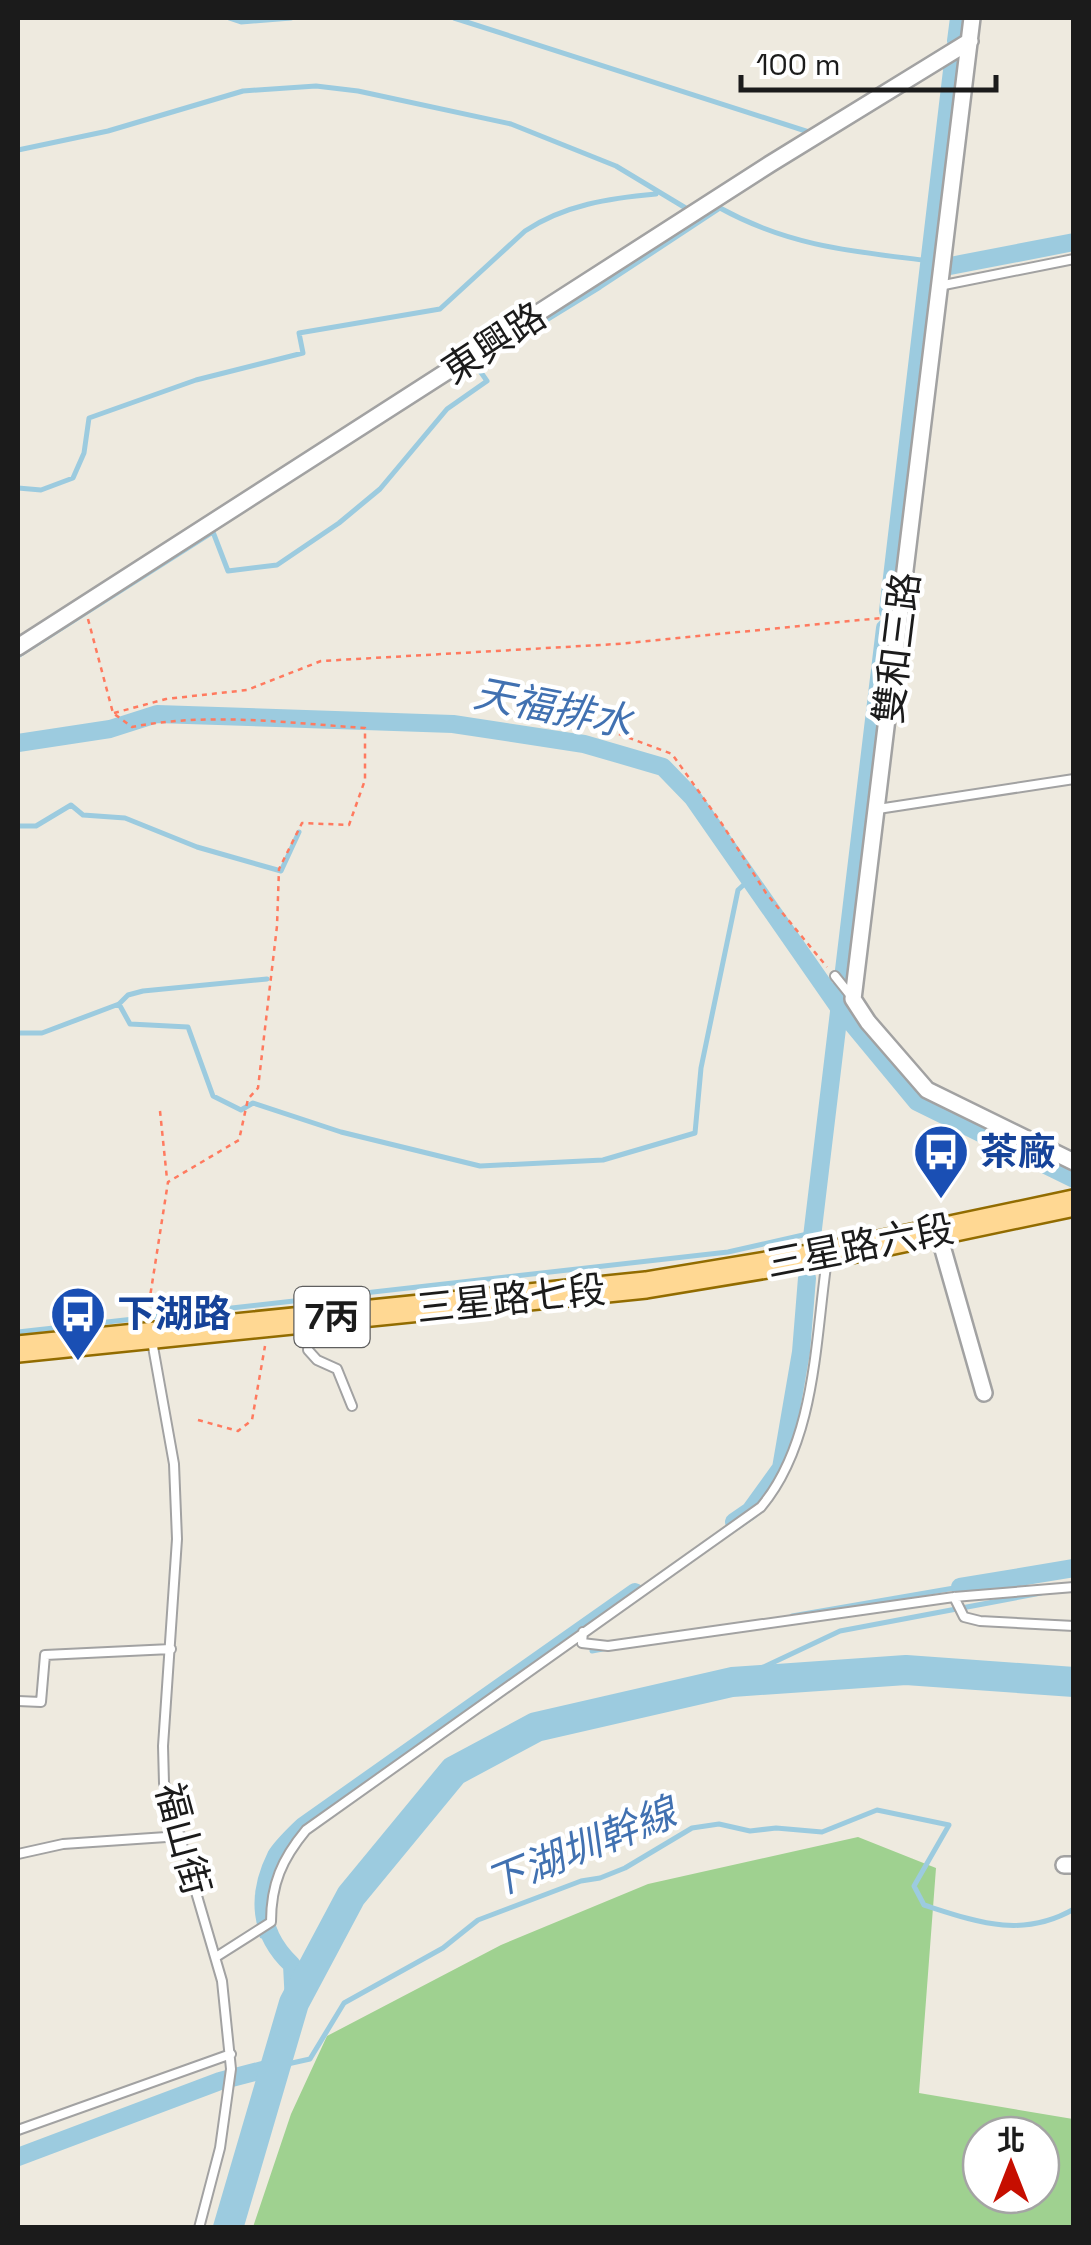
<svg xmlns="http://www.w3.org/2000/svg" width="1091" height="2245" font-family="'Space Grotesk','Noto Sans TC',sans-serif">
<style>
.forest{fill:#9fd190;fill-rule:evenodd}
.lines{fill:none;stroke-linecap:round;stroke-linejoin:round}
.stream{stroke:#9ccbdf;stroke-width:5}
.canal{stroke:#9ccbdf;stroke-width:18}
.river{stroke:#9ccbdf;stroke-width:30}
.service-casing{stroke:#a2a2a2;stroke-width:12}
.minor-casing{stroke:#a2a2a2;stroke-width:20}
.primary-casing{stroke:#926c00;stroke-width:30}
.path{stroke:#ff7a5f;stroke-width:2.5;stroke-dasharray:5 5;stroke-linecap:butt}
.service{stroke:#fff;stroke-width:8}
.minor{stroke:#fff;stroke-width:15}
.primary{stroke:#ffd893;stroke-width:25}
.labels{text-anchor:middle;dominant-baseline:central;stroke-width:9;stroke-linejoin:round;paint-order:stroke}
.shield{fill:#fff;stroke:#5f5f5f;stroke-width:2.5}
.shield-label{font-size:35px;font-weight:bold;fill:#1b1b1b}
.street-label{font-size:38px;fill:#1b1b1b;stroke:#fff}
.transit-label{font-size:38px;font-weight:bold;fill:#164399;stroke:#fff;text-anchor:start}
.water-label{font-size:40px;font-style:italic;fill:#4171b1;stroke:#fff}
</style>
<rect width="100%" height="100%" fill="#eeeadf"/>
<path class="forest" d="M858 1837 936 1868 919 2093 1073 2119V2227H253L291 2114 327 2036 501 1945 648 1884ZM981 2135H1041V2195H981Z"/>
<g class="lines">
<path class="stream" d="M229 18 241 22 291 18
M454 18 812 133
M18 150 108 131 243 91 316 86 358 91 511 124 616 166 689 210 692 208
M18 488 41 490 73 478 84 453 89 418 196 380 303 353 299 333 440 309 525 231C564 205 610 198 656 194
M18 656 213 532 228 571 277 565 339 523 380 489 447 409 487 381 475 364 600 287 720 208C787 245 848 251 923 260
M18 826H36L71 805 83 815 125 818 197 847 281 871 299 832
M119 1004 128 995 143 991 267 979
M18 1033H42L119 1004 130 1024 188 1027 213 1096 241 1110 253 1103 341 1132 480 1166 603 1160 695 1133 701 1068 738 890 749 880
M18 1332 728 1252 812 1233
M792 1616 960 1587
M592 1651 608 1648
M732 1682 840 1631 1041 1593
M262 1936H269
M274 2067 310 2059 344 2003 443 1948 478 1920 581 1881 600 1878 625 1868 692 1828 719 1824 750 1831 776 1828 822 1832 877 1810 949 1825 914 1886 924 1905C977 1922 1022 1939 1074 1909"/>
<path class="canal" d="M956 41 959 18
M950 266 1074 242
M888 611 953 62
M18 743 110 729 157 714 453 724 584 744 663 767 693 798 840 1009 917 1102 1074 1179
M812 1237 885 628
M734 1522 750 1511 781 1468 801 1352 807 1278
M960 1587 1074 1568
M294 2003 292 1965C259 1934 256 1896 276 1856 282 1846 294 1835 303 1826L635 1592
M18 2157 220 2081 274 2067"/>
<path class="river" d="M228 2228 294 2003 351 1896 454 1771 536 1727 732 1682 906 1670 1074 1682"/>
<g class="service-casing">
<path id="service" d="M939 286 1074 259
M878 809 1074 779
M835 976 851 996
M310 1324 308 1350 317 1360 337 1369 352 1406
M152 1341 174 1464 177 1539 163 1746 164 1783 222 1981 231 2069 220 2148 199 2228
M954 1597 964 1617 980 1621 1074 1626
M583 1632 582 1643 608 1646 954 1597 1074 1587
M18 1701 41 1702 45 1655 171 1649
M18 1854 63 1844 181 1836
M216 1957 271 1922C271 1884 282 1859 306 1830L761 1507C816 1441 815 1341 827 1259
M18 2130 231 2054"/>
</g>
<g class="minor-casing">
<path id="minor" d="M972 18 853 999 868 1022 927 1090 1074 1162
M18 647 770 164 970 41
M938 1232 984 1393
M1064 1865H1074"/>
</g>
<g class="primary-casing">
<path id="primary" d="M18 1349 646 1285 827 1255 1074 1203"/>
</g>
<path class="path" d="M88 619 113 713 132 727C208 712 288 723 365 728V780L349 825 302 823 279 869 277 926 258 1088 248 1099 239 1140 168 1182 147 1316
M114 713 166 699 247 690 321 661 617 644 881 618
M619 734 672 754 722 824 766 893 827 967
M160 1111 167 1179
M198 1420 238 1431 252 1420 265 1346"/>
<use href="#service" class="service"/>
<use href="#minor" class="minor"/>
<use href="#primary" class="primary"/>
</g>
<defs>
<g id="bus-pin" transform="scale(2.875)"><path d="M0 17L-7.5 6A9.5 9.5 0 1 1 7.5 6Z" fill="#1a4fb4" stroke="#fff"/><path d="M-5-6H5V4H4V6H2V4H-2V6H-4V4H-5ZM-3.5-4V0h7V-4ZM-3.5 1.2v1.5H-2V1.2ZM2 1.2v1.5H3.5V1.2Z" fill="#fff"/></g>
</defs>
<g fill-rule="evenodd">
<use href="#bus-pin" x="941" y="1152"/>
<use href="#bus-pin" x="78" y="1314"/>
</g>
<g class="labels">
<rect class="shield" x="294.5" y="1287" width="75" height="60" rx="8"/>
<g class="shield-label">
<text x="332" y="1317">7丙</text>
</g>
<g class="street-label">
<text transform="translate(494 343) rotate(-33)">東興路</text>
<text transform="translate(897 648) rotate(-83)">雙和三路</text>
<text transform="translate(860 1246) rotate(-11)">三星路六段</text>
<text transform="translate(511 1299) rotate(-6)">三星路七段</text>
<text transform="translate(183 1839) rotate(75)">福山街</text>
</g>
<g class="transit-label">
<text x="980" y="1152">茶廠</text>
<text x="117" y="1314">下湖路</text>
</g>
<g class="water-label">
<text transform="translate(553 708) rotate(11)">天福排水</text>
<text transform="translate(581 1848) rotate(-22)">下湖圳幹線</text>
</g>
</g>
<rect width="1091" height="2245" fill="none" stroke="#1b1b1b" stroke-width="40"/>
<g transform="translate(1011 2165)"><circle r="48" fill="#ffffff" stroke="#a4a4a4" stroke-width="2.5"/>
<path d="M0-8L18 38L0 25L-18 38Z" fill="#c60e00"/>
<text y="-15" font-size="28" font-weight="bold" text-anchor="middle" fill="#1b1b1b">北</text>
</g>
<path d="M741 75v15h255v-15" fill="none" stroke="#1b1b1b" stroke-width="5"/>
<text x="756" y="75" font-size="30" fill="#1b1b1b" stroke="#ffffff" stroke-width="8" paint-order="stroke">100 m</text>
</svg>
